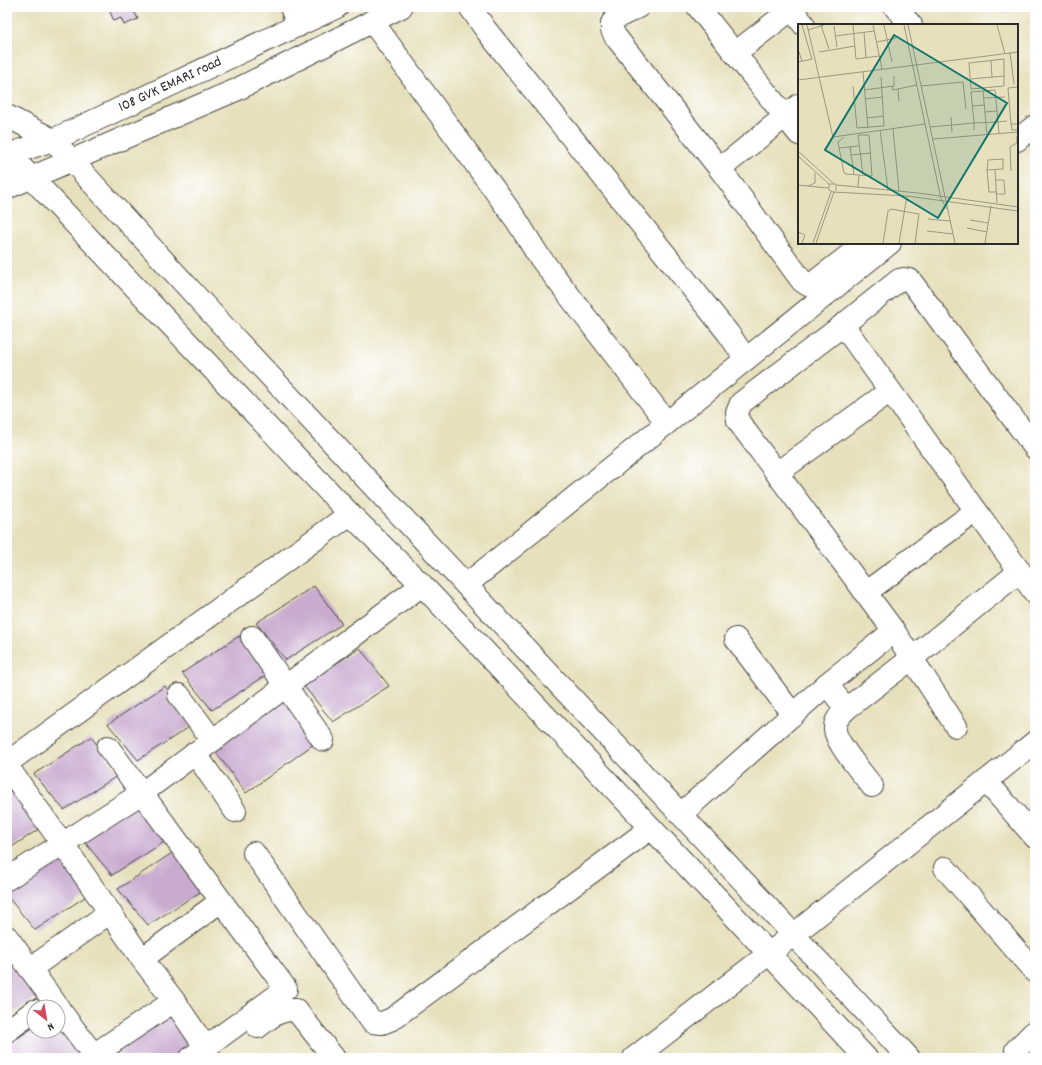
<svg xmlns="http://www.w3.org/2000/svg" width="1042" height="1065" font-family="Dekko,sans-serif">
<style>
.building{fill:#c8abcf}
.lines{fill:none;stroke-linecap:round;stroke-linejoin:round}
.minor-casing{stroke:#474641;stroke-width:24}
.minor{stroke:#fff;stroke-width:22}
.labels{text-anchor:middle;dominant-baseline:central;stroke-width:3.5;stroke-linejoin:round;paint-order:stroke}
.street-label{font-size:15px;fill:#2b2b2b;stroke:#fff}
.inset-road{fill:none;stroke:#9c9882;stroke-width:1}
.view{fill:#0f766e;fill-opacity:0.15;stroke:#0f766e;stroke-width:2}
.inset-edge{fill:none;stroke:#2b2b2b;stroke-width:2}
</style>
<rect width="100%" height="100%" fill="#fff"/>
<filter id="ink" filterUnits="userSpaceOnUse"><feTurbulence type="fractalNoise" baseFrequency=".025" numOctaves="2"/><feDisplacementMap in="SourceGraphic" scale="8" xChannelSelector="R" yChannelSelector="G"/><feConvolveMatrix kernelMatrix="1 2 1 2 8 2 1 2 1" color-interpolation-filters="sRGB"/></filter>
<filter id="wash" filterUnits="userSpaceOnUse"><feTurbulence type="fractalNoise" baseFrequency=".012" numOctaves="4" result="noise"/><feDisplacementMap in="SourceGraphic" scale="16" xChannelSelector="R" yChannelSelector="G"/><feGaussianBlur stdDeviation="0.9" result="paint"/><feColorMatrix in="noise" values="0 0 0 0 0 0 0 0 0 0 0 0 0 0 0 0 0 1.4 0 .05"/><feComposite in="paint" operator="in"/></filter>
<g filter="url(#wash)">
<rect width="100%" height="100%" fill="#e7e0bc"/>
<g id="blocks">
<path class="building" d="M108 7H144L134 11 138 19 124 25 121 18 114 21Z
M314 586 342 624 286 660 256 623Z
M239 636 268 674 212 710 182 673Z
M360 648 389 686 333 722 303 685Z
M165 686 194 724 138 760 108 724Z
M285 695 318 741 246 793 213 748Z
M91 737 120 774 64 810 34 774Z
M13 790 42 827 7 850V793Z
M140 801 169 839 112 875 82 839Z
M175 851 205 889 148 925 118 889Z
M62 856 91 893 35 930 7 896V892Z
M12 958 41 995 7 1017V961Z
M171 1009 200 1047 183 1058H123L113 1046Z
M58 1022 82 1053 73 1058H7V1045L34 1027V1031H58Z"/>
</g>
</g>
<g filter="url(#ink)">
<use href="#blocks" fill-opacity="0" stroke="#474641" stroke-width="1"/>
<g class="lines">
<g class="minor-casing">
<g id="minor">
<path d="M291 7 298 26"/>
<path d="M470 7 486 30 728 333 746 359"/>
<path d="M638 7 616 18 612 23V30L615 36 720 169 802 281 808 285 812 284 865 243"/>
<path d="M698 7 799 134"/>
<path d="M790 7 804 25"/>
<path d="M895 7 911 25"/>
<path d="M372 21 517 221 538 255 667 423"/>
<path d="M735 53 792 9"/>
<path d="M7 116 53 140 227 330 909 1058"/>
<path d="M1017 140 1035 126"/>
<path d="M7 152 350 514 422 585 722 903 866 1058"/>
<path id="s1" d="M7 155 53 140 337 7"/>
<path d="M720 169 799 105"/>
<path d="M7 188 236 90 401 7"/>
<path d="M843 325 1035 593"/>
<path d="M777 473 890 391"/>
<path d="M466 585 890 243"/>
<path d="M865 593 976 511"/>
<path d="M252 637 323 740"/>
<path d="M736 639 793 715"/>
<path d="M827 684 894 631"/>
<path d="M179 695 212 740"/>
<path d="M956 726 894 631 738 421 737 413 741 403 843 325 899 280 904 279 910 280 1035 448"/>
<path d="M108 747 286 989 191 1058"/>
<path d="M195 753 235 811"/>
<path d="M7 763 350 514"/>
<path d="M7 766 62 843 142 959 174 1001 206 1048"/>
<path d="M986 781 1035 837"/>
<path d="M872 786C863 774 834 741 835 728 835 719 841 715 846 709L911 659 1020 571"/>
<path d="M681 814 827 684 846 709"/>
<path d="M254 853 372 1022 382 1023 392 1019 651 828"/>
<path d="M945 868 1035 972"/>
<path d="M7 879 142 793 422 585"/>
<path d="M7 937 58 1007"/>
<path d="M142 959 221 901"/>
<path d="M30 969 109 913"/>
<path d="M58 1008 96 1058"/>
<path d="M258 1027C271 1017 279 1009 296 1010L334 1058"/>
<path d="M7 1031 34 1011"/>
<path d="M1016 1050 1035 1031"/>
<path d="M89 1058 174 1001"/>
<path d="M634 1058 793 935 1035 742"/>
</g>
</g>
<use href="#minor" class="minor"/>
</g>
</g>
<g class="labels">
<g class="street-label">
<text stroke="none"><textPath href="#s1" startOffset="178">108 GVK EMARI road</textPath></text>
</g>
</g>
<g transform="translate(798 24)">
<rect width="220" height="220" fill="#e7e0bc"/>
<path class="inset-road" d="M9 1 35 113 127 100M23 1 31 25M55 1 58 35 81 32M75 1 84 45M86 1 94 38M106 1 143 175 149 185M110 1 157 219M199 1 207 30M36 2 39 23M10 6 26 1M66 8 68 34M37 12 76 7M79 18 98 14M0 25 4 37M21 28 57 22M212 29 216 60M206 35V62L173 65 171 39ZM193 36 194 53M0 38 14 35 4 1M65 48 70 104M172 55 207 52M0 56 220 28M55 62 59 104 86 102 83 53M94 62 95 66 119 61M123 62 165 58 168 85M220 63 210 64 213 100H220M100 65 101 77M66 66 96 62V52M185 67 189 111M186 74 207 73M67 75 85 73M174 82 187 81M187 88 199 87M153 93 154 108M69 94 86 92M213 100 214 106H220M132 103 176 99 200 98 197 66 173 68 176 99V106M95 105 101 167M82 106 90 166M201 110 200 98 209 97M46 113 40 118 46 149 48 150 74 152 71 111H60L65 151M135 115 220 108M52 123 56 150M41 124 61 122M0 127 35 159M53 131 73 129M0 132 31 160M205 135V145L189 146 190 136ZM189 146 191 168H199M197 146 199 179M213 147 212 123 219 119V112M198 156H206L207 170H199M0 161 30 164M39 161 120 169 220 183M10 162 17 159V149M60 164 61 151M38 167V160H31V166L35 168 109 172 220 187M130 195 152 197M172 196 190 199M169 204 189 208M129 207 155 210M0 208 7 211 4 219M15 219 33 168M18 219 36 168M85 219 90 187 93 185 121 190 117 219M101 219 109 172M187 219 193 182"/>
<path class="view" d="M96 11 209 79 140 194 27 126Z"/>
<rect width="220" height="220" class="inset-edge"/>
</g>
<rect width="1042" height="1065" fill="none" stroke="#fff" stroke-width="24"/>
<g transform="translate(46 1019) rotate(149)"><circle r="19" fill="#ffffff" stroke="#aaaaaa"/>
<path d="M0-3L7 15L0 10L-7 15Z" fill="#d1495b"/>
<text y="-6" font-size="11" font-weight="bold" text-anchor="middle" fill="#2b2b2b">N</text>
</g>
</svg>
